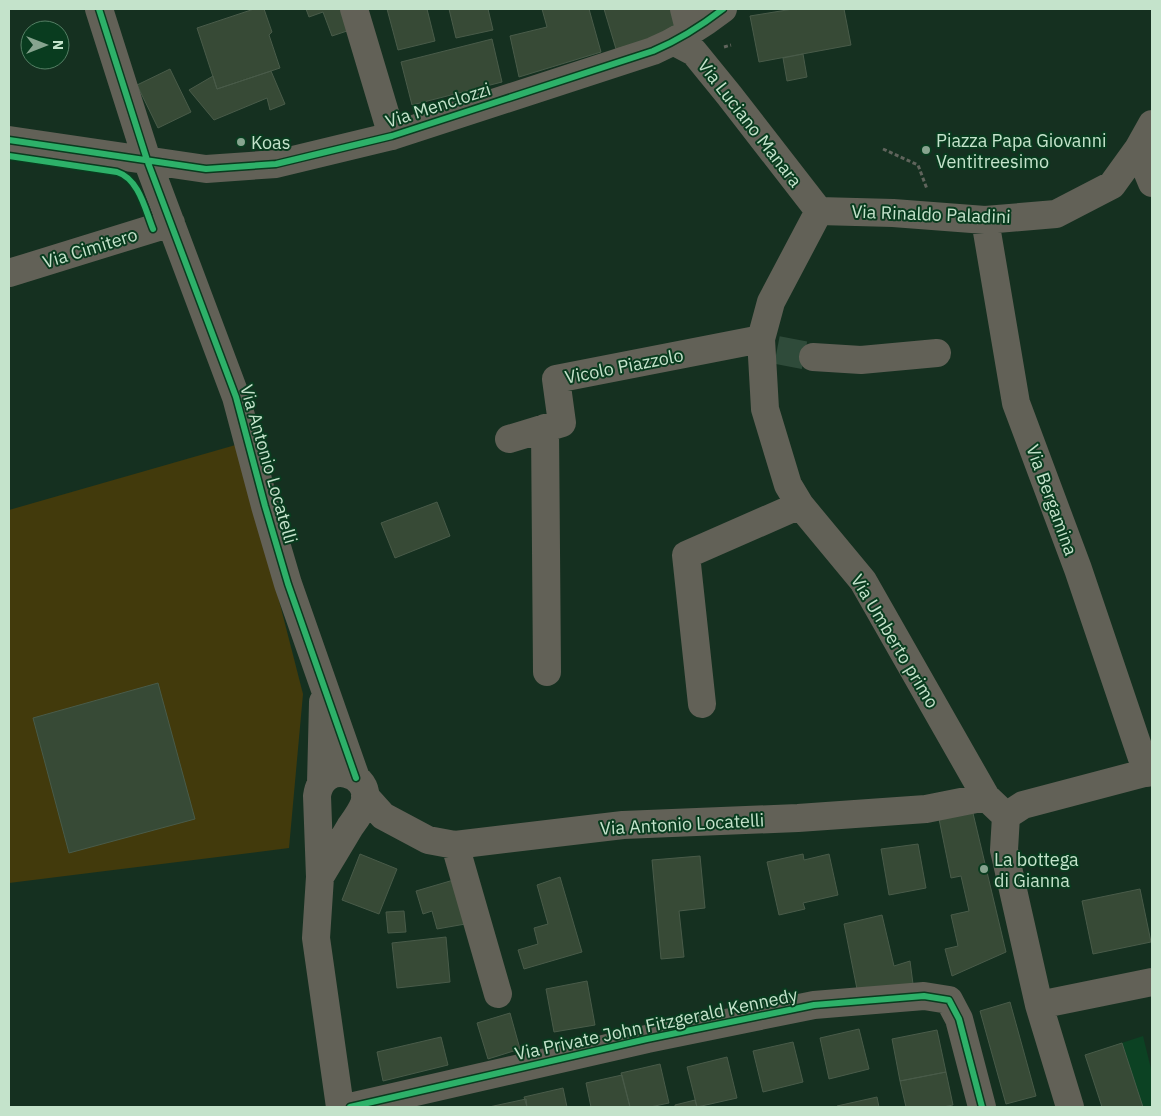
<svg xmlns="http://www.w3.org/2000/svg" width="1161" height="1116" font-family="'IBM Plex Sans',sans-serif">
<style>
.built{fill:#0c4223}
.green{fill:#423a0c}
.building{fill:#374a36;stroke:#495b49}
.lines{fill:none;stroke-linecap:round;stroke-linejoin:round}
.minor-tunnel{stroke:#2f4b3a;stroke-width:28;stroke-dasharray:28 14;stroke-linecap:butt}
.path{stroke:#60645c;stroke-width:3;stroke-dasharray:4 2.5;stroke-linecap:butt}
.minor{stroke:#626157;stroke-width:28}
.cycleway-casing{stroke:#093c1f;stroke-width:9}
.cycleway{stroke:#2db169;stroke-width:6}
.poi-dot{fill:#87a48f;stroke:#093c1f;stroke-width:2}
.labels{text-anchor:middle;dominant-baseline:central;stroke-width:4;stroke-linejoin:round;paint-order:stroke}
.street-label{font-size:18px;fill:#c4e3cb;stroke:#093c1f}
.poi-label{font-size:18px;fill:#c4e3cb;stroke:#093c1f;text-anchor:start}
</style>
<rect width="100%" height="100%" fill="#153020"/>
<path class="built" d="M1143 1036 1152 1073V1107H1102L1085 1055Z"/>
<path class="green" d="M239 444 303 694 289 848 9 883V510Z"/>
<path class="building" d="M254 9H264L272 32 269 35 280 68 217 89 197 28Z
M306 9H349L356 28 332 36 323 12 309 17Z
M387 9H427L435 41 398 50Z
M449 9H488L493 30 456 38Z
M542 9H589L601 52 519 77 510 36 547 27Z
M604 9H672L676 24 652 39 616 49Z
M793 9H844L851 45 759 62 750 16Z
M492 39 502 82 412 105 401 62Z
M803 54 807 77 787 81 783 58Z
M170 69 191 112 158 128 137 85Z
M271 71 285 104 270 110 267 98 214 120 189 90 213 76 217 89Z
M437 502 450 536 395 558 381 523Z
M158 683 195 819 69 853 33 718Z
M972 809 1006 952 952 976 945 949 958 946 951 915 969 911 961 876 951 878 938 814Z
M918 844 926 888 889 895 881 849Z
M360 854 397 869 379 914 342 900Z
M803 854 804 860 829 854 838 895 803 903 805 909 779 915 767 862Z
M700 856 705 908 679 911 684 957 661 959 652 860Z
M560 877 582 952 524 969 518 950 538 944 534 928 548 924 537 885Z
M457 879 471 923 437 929 432 911 423 914 416 891Z
M1140 889 1151 942 1093 954 1082 901Z
M404 911 406 932 388 933 386 912Z
M882 915 894 966 910 961 913 984 857 989 844 924Z
M446 937 450 982 397 988 392 943Z
M587 981 595 1025 554 1032 546 989Z
M1010 1002 1036 1096 1006 1104 980 1011Z
M510 1013 520 1049 488 1059 477 1023Z
M859 1029 869 1069 829 1079 820 1038Z
M937 1030 946 1072 900 1081 892 1039Z
M441 1037 448 1065 383 1081 377 1052Z
M793 1042 803 1082 763 1092 753 1051Z
M1122 1043 1143 1107H1102L1085 1055Z
M727 1057 737 1098 697 1107 687 1067Z
M660 1064 669 1103 650 1107H630L621 1073Z
M946 1072 953 1105 943 1107H906L900 1081Z
M622 1075 630 1107H591L586 1083Z
M563 1088 567 1107H527L524 1097Z
M877 1097 879 1107H837V1106Z
M526 1099 527 1107H489Z
M695 1100 697 1107H675V1105Z"/>
<g class="lines">
<path class="minor-tunnel" d="M777 350 813 357"/>
<path class="path" d="M724 47 731 45
M883 149 918 165 927 189"/>
<path class="minor" d="M99 9 147 160 236 397 265 506 288 584 356 778
M354 9 392 136
M684 9 690 33
M675 42 694 52 729 95 819 211
M9 140 206 169 276 164 392 136 653 51C679 40 701 26 723 9
M1138 149 1152 183
M819 211 771 302 761 339 765 409 788 485 800 505 863 581 986 797
M819 211 893 213 985 220 1056 214 1112 185 1138 149 1152 124
M985 220 1016 403 1078 569 1147 773
M9 273 171 223
M813 357 861 360 937 353
M545 428 547 672
M509 439 562 423 556 379 761 339
M702 704 686 555 800 505
M321 783 323 702
M365 796 383 816 428 840 455 845 623 825 798 818 926 809 986 797 1006 816
M1006 816 1004 850 1039 1005 1070 1107
M1006 816 1023 805 1152 771
M455 845 498 994
M320 877C330 860 340 844 350 827 355 820 361 812 364 804 374 772 322 758 317 796L320 877 316 938 340 1107
M1039 1005 1152 982
M350 1107 647 1039 814 1005 924 996 949 1000 959 1019 982 1107"/>
<g class="cycleway-casing">
<path id="cycleway" d="M99 9 147 160 236 397 265 506 288 584 356 778
M9 140 206 169 276 164 392 136 653 51C679 40 701 26 723 9
M9 156 117 172C139 179 145 209 153 229
M350 1107 647 1039 814 1005 924 996 949 1000 959 1019 982 1107"/>
</g>
<use href="#cycleway" class="cycleway"/>
</g>
<g class="poi-dot">
<circle cx="241" cy="142" r="5"/>
<circle cx="926" cy="150" r="5"/>
<circle cx="984" cy="869" r="5"/>
</g>
<g class="labels">
<g class="street-label">
<text transform="translate(438 105) rotate(-18)">Via Menclozzi</text>
<text transform="translate(750 123) rotate(52)">Via Luciano Manara</text>
<text transform="translate(931 214) rotate(2)">Via Rinaldo Paladini</text>
<text transform="translate(90 248) rotate(-17)">Via Cimitero</text>
<text transform="translate(624 366) rotate(-11)">Vicolo Piazzolo</text>
<text transform="translate(269 464) rotate(74)">Via Antonio Locatelli</text>
<text transform="translate(1052 500) rotate(70)">Via Bergamina</text>
<text transform="translate(895 641) rotate(59)">Via Umberto primo</text>
<text transform="translate(682 824) rotate(-3)">Via Antonio Locatelli</text>
<text transform="translate(656 1024) rotate(-12)">Via Private John Fitzgerald Kennedy</text>
</g>
<g class="poi-label">
<text x="936" y="140">Piazza Papa Giovanni<tspan x="936" dy="21">Ventitreesimo</tspan></text>
<text x="251" y="142">Koas</text>
<text x="994" y="859">La bottega<tspan x="994" dy="21">di Gianna</tspan></text>
</g>
</g>
<rect width="1161" height="1116" fill="none" stroke="#c4e3cb" stroke-width="20"/>
<g transform="translate(45 45) rotate(90)"><circle r="24" fill="#093c1f" stroke="#547f64"/>
<path d="M0-4L9 19L0 12L-9 19Z" fill="#87a48f"/>
<text y="-8" font-size="14" font-weight="bold" text-anchor="middle" fill="#c4e3cb">N</text>
</g>
</svg>
